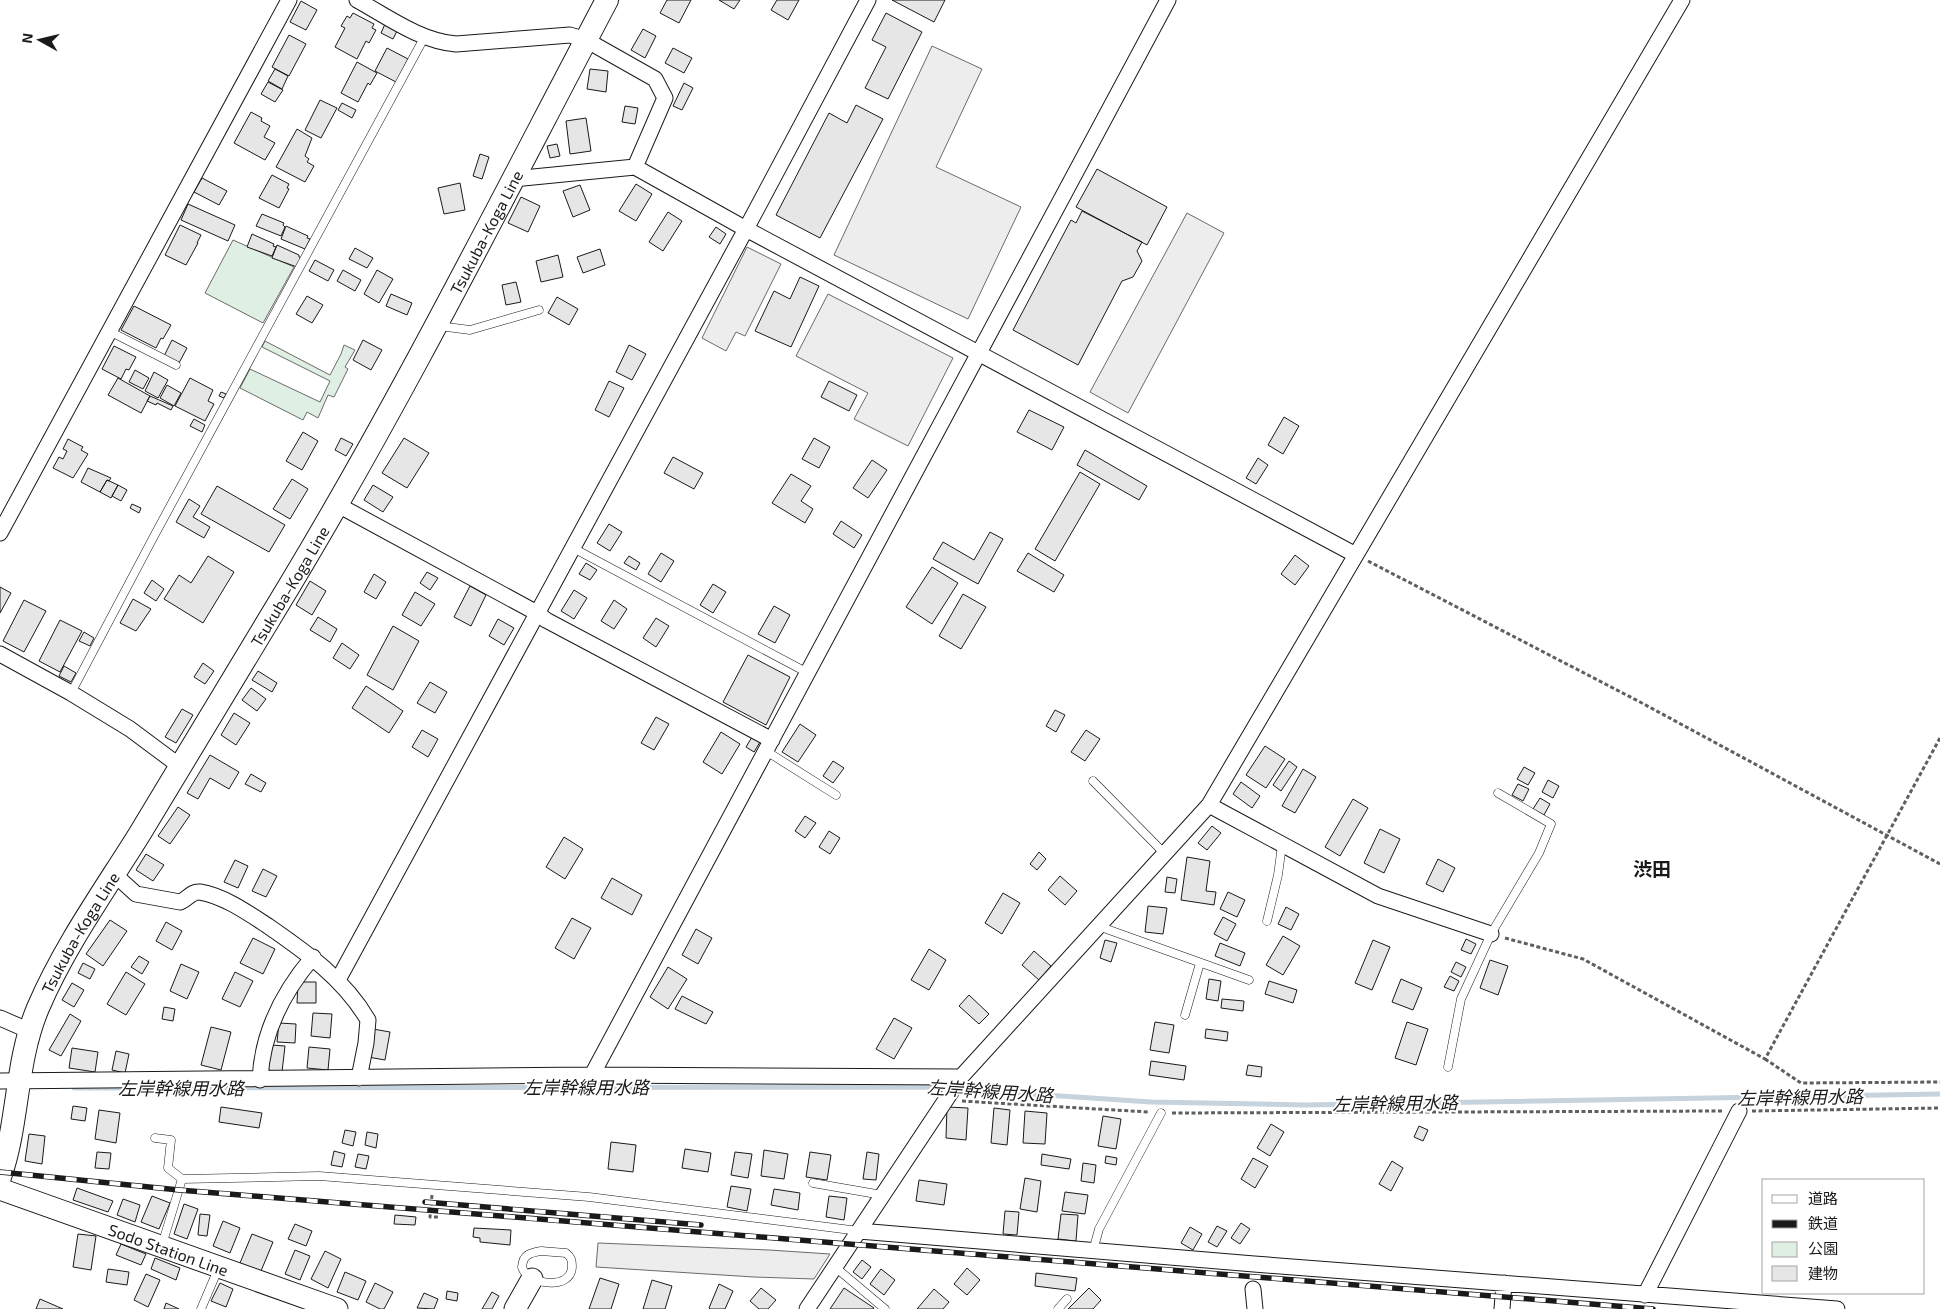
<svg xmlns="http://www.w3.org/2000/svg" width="1940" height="1309" font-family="'Exo 2','Noto Sans JP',sans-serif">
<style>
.green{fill:#e0efe3;stroke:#6a6a6a}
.parking{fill:#ededed;stroke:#6a6a6a}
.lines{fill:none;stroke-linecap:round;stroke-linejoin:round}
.stream{stroke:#c6d2dc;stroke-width:5}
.building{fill:#e6e6e6;stroke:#1a1a1a}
.lane-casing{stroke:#1a1a1a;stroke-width:9}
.street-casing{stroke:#1a1a1a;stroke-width:17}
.secondary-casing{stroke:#1a1a1a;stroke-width:23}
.primary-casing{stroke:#1a1a1a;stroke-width:24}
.path{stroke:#5f5f5f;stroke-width:3;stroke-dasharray:4 2.5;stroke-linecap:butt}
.lane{stroke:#fff;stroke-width:8}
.street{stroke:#fff;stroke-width:15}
.secondary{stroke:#fff;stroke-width:21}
.primary{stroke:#fff;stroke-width:22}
.rail-casing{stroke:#1a1a1a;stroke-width:5.5}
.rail{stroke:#fff;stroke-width:4;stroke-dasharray:11;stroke-linecap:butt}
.labels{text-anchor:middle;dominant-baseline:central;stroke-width:4;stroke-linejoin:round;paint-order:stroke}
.street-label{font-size:16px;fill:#1a1a1a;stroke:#fff}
.water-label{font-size:18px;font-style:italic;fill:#1a1a1a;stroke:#fff}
.quarter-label{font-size:19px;font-weight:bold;fill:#1a1a1a;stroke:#fff}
</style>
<rect width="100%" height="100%" fill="#fff"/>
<path class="green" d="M233 240 294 267 263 323 205 293Z
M265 341 330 375 341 354 344 345 355 350 345 367 348 369 334 397 328 395 318 418 307 412 303 420 240 388 250 369 320 402 330 381 262 347Z"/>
<path class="parking" d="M932 46 982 69 936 167 1021 207 968 319 834 255Z
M1187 213 1224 233 1128 413 1090 392Z
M747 247 781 264 745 336 736 332 726 351 702 338Z
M828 294 953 358 908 446 854 419 868 393 796 356Z
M598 1243 769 1250 830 1254 814 1279 754 1277 596 1267Z"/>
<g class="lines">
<path class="stream" d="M74 1088 924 1087 1151 1102 1304 1105 1940 1094"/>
</g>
<path class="building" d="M667 0H691L679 23 660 13Z
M719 0H740L734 9Z
M777 0H799L788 20 771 10Z
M892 0H945L934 22Z
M301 1 317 10 306 30 290 22Z
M353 13 374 24 372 28 376 30 369 43 366 41 357 59 335 47 345 28 341 26 347 16 350 18Z
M886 13 922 32 888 99 865 88 886 47 872 40Z
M385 24 397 31 393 39 381 33Z
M643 29 656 36 645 58 631 50Z
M289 35 306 44 289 76 272 67Z
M387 48 408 59 396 82 375 71Z
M673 48 692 58 684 73 665 63Z
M357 62 377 73 370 85 368 83 358 102 341 93Z
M275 69 288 76 282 89 268 81Z
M590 69 608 71 606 92 587 89Z
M268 82 283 90 275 102 261 94Z
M684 83 693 88 682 110 673 106Z
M320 100 337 108 321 138 305 130Z
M342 103 356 110 352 118 338 110Z
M856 105 883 119 820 238 776 215 829 113 847 123Z
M625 106 638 108 635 124 622 122Z
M251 112 262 118 261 121 270 126 264 137 275 143 265 160 234 143Z
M586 118 591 151 570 154 566 121Z
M297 129 312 138 305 156 309 159 307 162 314 166 305 182 276 167Z
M557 144 560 156 550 158 547 146Z
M480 154 489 157 482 179 473 176Z
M1097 169 1167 207 1147 245 1076 207Z
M272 175 289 184 287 188 289 189 279 208 259 198Z
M202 178 227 191 219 205 194 192Z
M460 183 465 210 444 214 438 188Z
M636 184 652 194 636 221 619 211Z
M580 185 590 210 573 217 563 191Z
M521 197 540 206 528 232 508 223Z
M188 204 235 225 228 241 181 220Z
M1082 211 1142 242 1137 251 1142 261 1133 277 1122 281 1078 365 1013 330 1071 220 1076 223Z
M668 212 682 221 663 251 649 242Z
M262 214 284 223 283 225 285 227 281 236 256 226Z
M180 225 201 235 197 243H198L186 265 165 255Z
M286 226 308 236 307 238 310 239 305 249 281 239Z
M716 227 726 234 720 244 709 237Z
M252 234 274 244 273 246 276 247 272 256 247 247Z
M277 245 299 255V257L301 258 297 267 272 258Z
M355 248 373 258 367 268 349 259Z
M600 249 605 265 583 273 577 257Z
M558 255 563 277 541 282 536 261Z
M315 260 334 270 328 281 309 271Z
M343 270 361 280 355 291 337 281Z
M377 270 393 279 379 303 364 294Z
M800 277 819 286 791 347 755 331 774 291 790 299Z
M516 282 521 302 506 305 502 285Z
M391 294 412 303 407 315 386 306Z
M307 296 323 305 312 323 296 314Z
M557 297 578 309 569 325 548 313Z
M134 306 171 325 163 339 161 338 156 348 121 330Z
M172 340 187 348 179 363 164 356Z
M363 340 382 350 371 370 353 360Z
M629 345 646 354 632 380 616 372Z
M114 346 136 357 129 370 126 369 121 379 102 369Z
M135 370 149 378 143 389 129 382Z
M154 372 168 380 158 398 145 391Z
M118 378 150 396 141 413 108 395Z
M190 378 213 390 208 401 214 404 205 421 175 406Z
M609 381 624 388 609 417 595 410Z
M829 381 857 395 849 411 821 397Z
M167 385 181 393 174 406 160 398Z
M221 392 226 394 224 398 219 396Z
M150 396 173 406 171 410 157 403 156 405 147 401Z
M1029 410 1064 427 1052 450 1017 432Z
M1284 417 1299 426 1283 454 1268 445Z
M194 419 205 425 202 432 190 426Z
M303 432 318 441 302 470 286 461Z
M341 438 353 444 346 456 335 450Z
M404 438 429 453 407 488 382 473Z
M814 438 830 447 819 468 802 459Z
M68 439 83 447 81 450 88 454 73 478 53 468 59 457 63 459 67 451 63 449Z
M1085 450 1147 486 1139 500 1077 465Z
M673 457 703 473 694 489 664 473Z
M1258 458 1268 465 1256 484 1246 478Z
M872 460 887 470 868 498 853 488Z
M88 468 111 478 109 481 107 480 100 492 81 482Z
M1080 472 1100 484 1055 561 1035 549Z
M791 474 811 486 801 501 813 509 805 523 772 503Z
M292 479 308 489 290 519 273 509Z
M107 480 118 485 111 498 100 492Z
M118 485 127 490 121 501 112 496Z
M373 485 393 497 383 512 364 500Z
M217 486 285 525 269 552 201 514Z
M189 499 200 506 193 517 210 527 204 538 176 522Z
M132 504 141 508 139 513 130 508Z
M841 521 862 535 854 548 833 534Z
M609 524 622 532 610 551 597 543Z
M990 532 1003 539 978 584 933 559 943 542 974 560Z
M661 553 674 561 661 582 648 574Z
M1028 553 1064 575 1054 592 1017 571Z
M1295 555 1309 566 1295 585 1281 574Z
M208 556 234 572 203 623 164 599 179 575 191 583Z
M629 556 640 563 636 570 624 563Z
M586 563 597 570 590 580 579 574Z
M932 567 958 583 932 624 906 607Z
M427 572 438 578 430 590 420 583Z
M374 574 386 582 376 599 364 592Z
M152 580 164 589 156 601 144 593Z
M310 581 326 591 312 615 296 605Z
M713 584 726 592 713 613 700 605Z
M470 586 486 595 471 626 454 617Z
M0 587 11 593 0 613Z
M574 590 587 598 574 619 561 611Z
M415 592 435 604 421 626 402 615Z
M963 594 986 607 961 649 939 636Z
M133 599 151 609 136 631 120 623Z
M24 600 46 611 24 652 3 641Z
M614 600 627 609 614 629 601 621Z
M774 606 790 615 775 643 758 634Z
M318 617 337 629 330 642 310 630Z
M656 618 669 626 656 647 643 638Z
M498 619 514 628 504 645 489 636Z
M60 620 82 631 60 672 39 661Z
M393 626 419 641 393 690 367 675Z
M84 632 94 638 90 646 79 641Z
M342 643 359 655 350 669 333 658Z
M748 655 790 677 766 725 723 702Z
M203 663 214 671 205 684 194 677Z
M64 666 76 673 71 682 59 676Z
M258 671 277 683 272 692 252 680Z
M430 682 447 692 435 713 417 703Z
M366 686 403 711 389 733 352 708Z
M251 688 266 699 257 711 242 700Z
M182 709 193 715 176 743 165 737Z
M1055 710 1065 715 1056 732 1046 726Z
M234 713 250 723 236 745 221 735Z
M656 717 669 724 654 750 641 743Z
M800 724 816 735 798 762 782 752Z
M422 730 438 739 428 757 412 747Z
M1086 730 1100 739 1085 761 1071 752Z
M721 732 740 744 722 774 703 762Z
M752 737 760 742 754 752 746 747Z
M1265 746 1285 759 1266 788 1246 775Z
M210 755 239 772 229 789 210 778 198 799 187 793Z
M833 761 844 768 833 783 823 776Z
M1289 761 1297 767 1281 791 1273 785Z
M1524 767 1535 773 1528 785 1517 779Z
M1303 769 1316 777 1295 813 1282 806Z
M251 774 266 783 261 792 245 784Z
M1548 780 1559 786 1553 798 1542 792Z
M1241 782 1260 796 1252 808 1233 794Z
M1518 784 1529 789 1523 801 1512 795Z
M1540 798 1550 804 1544 815 1533 809Z
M1353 799 1368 808 1340 856 1325 847Z
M178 807 190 815 170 844 158 836Z
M805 816 816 823 805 838 795 831Z
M1212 826 1221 833 1207 850 1198 843Z
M1380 829 1400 839 1384 873 1364 863Z
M829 831 840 838 830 854 819 847Z
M564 837 583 849 565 879 546 867Z
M1039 852 1046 859 1037 870 1030 864Z
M146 854 164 865 153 881 136 870Z
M1187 857 1210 861 1206 891 1216 892 1214 905 1181 900Z
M1438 859 1455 868 1443 892 1426 884Z
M235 860 248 866 238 888 224 882Z
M263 869 277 876 266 897 252 891Z
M1060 876 1077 891 1065 905 1048 890Z
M1167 877 1177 879 1175 893 1165 892Z
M612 878 642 895 632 915 601 898Z
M1228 892 1245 900 1237 917 1220 909Z
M1003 893 1020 903 1002 934 985 923Z
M1148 906 1167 908 1163 934 1145 932Z
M1286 907 1299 914 1291 930 1278 924Z
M1223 917 1236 924 1227 941 1214 934Z
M572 918 591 928 574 959 555 948Z
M110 920 127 931 103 966 86 954Z
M166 922 182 931 172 950 156 941Z
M696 929 712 938 698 964 682 955Z
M1283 936 1300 946 1283 975 1266 965Z
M253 938 275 949 263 974 240 963Z
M1466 939 1476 944 1471 954 1461 950Z
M1105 940 1117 943 1111 962 1100 958Z
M1373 940 1390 947 1372 990 1355 983Z
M1220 943 1245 953 1240 966 1215 956Z
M929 949 946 960 929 990 911 980Z
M1034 951 1051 966 1039 980 1022 965Z
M139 956 149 962 142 974 131 967Z
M1490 960 1508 966 1498 995 1480 988Z
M1456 962 1466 967 1461 977 1451 972Z
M83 963 95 969 90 979 78 973Z
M181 964 199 972 187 999 170 991Z
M668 967 687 979 668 1009 650 997Z
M126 972 145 984 126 1015 107 1004Z
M235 972 253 981 240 1007 222 999Z
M1450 976 1459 981 1454 991 1444 987Z
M1209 979 1221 981 1218 1001 1206 999Z
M1401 979 1422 988 1413 1010 1392 1002Z
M1269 981 1297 990 1293 1003 1265 994Z
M298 982H316V1003H297Z
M72 983 84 990 74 1007 62 1000Z
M969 995 989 1014 979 1024 959 1006Z
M682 996 713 1012 706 1024 675 1009Z
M1222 999 1244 1001 1243 1011 1221 1008Z
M164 1007 175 1009 173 1021 162 1019Z
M313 1013 332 1014 330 1038 311 1036Z
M70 1014 81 1021 61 1056 49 1050Z
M894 1018 912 1028 894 1059 876 1049Z
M1155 1022 1174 1025 1169 1053 1150 1050Z
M1407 1022 1428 1029 1416 1065 1395 1058Z
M279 1023 296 1024 295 1043 277 1042Z
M211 1027 231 1032 221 1070 201 1065Z
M373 1029 390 1032 385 1060 368 1057Z
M1206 1029 1228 1032 1227 1041 1205 1038Z
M271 1045 285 1046 282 1072 268 1070Z
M309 1047 330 1049 328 1070 307 1068Z
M72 1048 98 1052 95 1072 69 1068Z
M116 1051 129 1054 125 1073 112 1070Z
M1151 1061 1186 1066 1184 1080 1149 1075Z
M1248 1065 1262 1067 1261 1077 1246 1075Z
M73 1106 87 1108 85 1121 71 1119Z
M221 1107 262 1113 259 1128 219 1122Z
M947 1107 968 1108 966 1140 946 1138Z
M994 1108 1010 1110 1007 1145 991 1143Z
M99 1110 120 1113 116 1143 95 1139Z
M1025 1111 1047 1113 1045 1144 1023 1143Z
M1103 1116 1121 1119 1116 1149 1098 1146Z
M1271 1124 1284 1132 1270 1156 1257 1148Z
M1419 1126 1428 1130 1423 1141 1414 1137Z
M345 1130 356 1132 353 1146 342 1143Z
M367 1132 378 1134 376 1148 365 1145Z
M29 1134 45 1136 42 1164 25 1161Z
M611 1142 636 1145 633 1172 608 1169Z
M685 1149 711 1153 708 1172 682 1168Z
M764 1150 788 1154 784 1179 761 1176Z
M334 1151 345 1154 342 1167 331 1165Z
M97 1152 111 1153 109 1169 95 1168Z
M735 1152 752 1154 748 1178 731 1175Z
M810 1152 831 1155 827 1180 806 1177Z
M867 1152 879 1154 876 1180 863 1179Z
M358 1154 369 1156 366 1169 355 1167Z
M1042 1154 1071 1159 1069 1169 1041 1165Z
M1106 1156 1117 1158 1116 1165 1105 1163Z
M1253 1158 1268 1166 1255 1188 1241 1179Z
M1392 1161 1403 1168 1391 1191 1379 1184Z
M1083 1163 1096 1165 1094 1183 1081 1181Z
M1025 1178 1041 1181 1037 1212 1020 1209Z
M919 1180 947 1184 944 1205 916 1201Z
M731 1186 751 1189 747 1211 727 1207Z
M77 1188 113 1201 108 1212 73 1200Z
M774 1189 800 1193 798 1210 771 1205Z
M1065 1192 1088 1195 1085 1214 1062 1211Z
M152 1196 170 1203 159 1229 141 1222Z
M829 1196 847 1198 844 1220 826 1217Z
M123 1199 140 1205 135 1222 117 1215Z
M184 1204 198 1209 187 1239 174 1234Z
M1005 1211 1019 1212 1017 1235 1003 1234Z
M200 1214 210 1215 207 1236 198 1235Z
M1061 1214 1078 1215 1076 1241 1058 1239Z
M395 1215 416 1217 415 1225 394 1224Z
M223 1221 240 1228 230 1253 213 1246Z
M1241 1223 1250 1229 1240 1244 1231 1238Z
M295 1224 312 1231 306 1246 288 1239Z
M1217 1226 1227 1231 1217 1247 1208 1242Z
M1190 1227 1202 1234 1193 1250 1181 1243Z
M474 1228 511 1230 510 1245 480 1242V1238L473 1237Z
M78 1234 96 1236 91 1270 73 1267Z
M252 1234 273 1242 261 1271 240 1263Z
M121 1244 146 1254 141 1265 116 1255Z
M295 1250 310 1256 300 1280 285 1274Z
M325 1251 341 1259 328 1288 311 1279Z
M155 1258 180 1268 176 1280 151 1269Z
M862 1260 871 1267 862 1279 853 1272Z
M967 1268 980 1280 967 1295 954 1284Z
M108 1269 129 1272 127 1285 106 1282Z
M881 1269 895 1280 884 1295 870 1284Z
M345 1272 366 1281 358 1300 337 1292Z
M1036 1273 1077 1278 1075 1291 1035 1286Z
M146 1274 160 1280 148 1307 134 1300Z
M600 1278 619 1284 611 1309H589Z
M652 1280 672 1286 665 1309H643Z
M220 1283 233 1289 226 1307 211 1301Z
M375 1283 393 1292 384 1309H380L366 1302Z
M719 1284 733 1291 725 1309H710L709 1308Z
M761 1288 776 1300 768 1309H759L750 1301Z
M844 1288 874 1308 873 1309H830Z
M1089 1288 1101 1300 1093 1309H1068Z
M934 1289 949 1302 943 1309H917Z
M447 1291 458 1293 457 1301 446 1299Z
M492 1292 499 1296 492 1309H482Z
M424 1293 438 1299 434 1309 417 1308Z
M40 1299 63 1309H36Z
M166 1303 179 1309H164Z"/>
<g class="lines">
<g class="lane-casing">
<path id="lane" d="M439 326 470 330 539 310
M109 331 176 365
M573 548 808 673
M71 693 153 538 424 38
M766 751 836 795
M1093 781 1165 854
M1267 921 1278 875 1282 845
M1098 926 1249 980
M1185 1015 1200 963
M1448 1067 1461 999 1491 934 1539 853 1551 824 1498 793
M155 1138 171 1140 168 1168 182 1179 319 1176 589 1197 859 1231
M813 1183 882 1195
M162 1245 182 1179
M541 1251 566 1253C571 1257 572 1260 572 1266 572 1292 526 1284 522 1267 523 1255 529 1253 541 1251Z
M1093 1251 1099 1229 1161 1113
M835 1267 885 1309
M201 1309 219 1267
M1058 1309 1067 1299"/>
</g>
<g class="street-casing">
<path id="street" d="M357 0C388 17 420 41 456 44L570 35 586 40 655 79 665 98 635 167
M513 179 635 167 746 229 1356 555
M338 505 537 613 546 620 772 740
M0 533 289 0
M0 654 71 693 130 729 181 767
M1209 805 1378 896 1491 934
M114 874 136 894 180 902C187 900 191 891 200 892 224 896 248 913 268 926 307 953 344 979 368 1020L366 1043 359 1078
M338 980 746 229 868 0
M0 1018 30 1031
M592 1075 1168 0
M260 1080C262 1033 283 992 313 957
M0 1081 592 1075 961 1077
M859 1231 1254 1264 1837 1309
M1253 1289 1255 1309
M1645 1295 1739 1111
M807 1309 961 1077 1209 805 1682 0
M1502 1309 1504 1283"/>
</g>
<g class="secondary-casing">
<g id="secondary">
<path id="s1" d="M0 1189 337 1309"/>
<path d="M515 1309 532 1279"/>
</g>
</g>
<g class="primary-casing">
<g id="primary">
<path id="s2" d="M0 1177C19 1123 15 1062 38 1008 64 947 104 891 139 835 190 751 241 667 291 583 405 393 504 195 607 0"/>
</g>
</g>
<path class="path" d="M1368 561 1640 702 1940 864
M1505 938 1583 959 1765 1059 1940 738
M1765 1059 1801 1083 1940 1082
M962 1101 1148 1112
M1752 1111 1940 1108
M1172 1113 1723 1111
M432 1195 430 1217H439"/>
<use href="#lane" class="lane"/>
<use href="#street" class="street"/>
<use href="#secondary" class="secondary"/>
<use href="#primary" class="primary"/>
<g class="rail-casing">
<path id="rail" d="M0 1172 179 1190 1653 1309
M425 1202 701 1225"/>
</g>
<use href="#rail" class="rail"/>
</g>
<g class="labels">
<g class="street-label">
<text stroke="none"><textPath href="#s2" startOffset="1070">Tsukuba-Koga Line</textPath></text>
<text stroke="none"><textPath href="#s2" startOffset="665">Tsukuba-Koga Line</textPath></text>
<text stroke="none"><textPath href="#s2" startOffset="260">Tsukuba-Koga Line</textPath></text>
<text stroke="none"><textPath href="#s1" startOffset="179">Sodo Station Line</textPath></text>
</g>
<g class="water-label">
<text x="586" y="1087">左岸幹線用水路</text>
<text x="181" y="1088">左岸幹線用水路</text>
<text transform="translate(990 1091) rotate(4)">左岸幹線用水路</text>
<text transform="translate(1800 1097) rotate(-1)">左岸幹線用水路</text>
<text transform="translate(1395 1103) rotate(-1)">左岸幹線用水路</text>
</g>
<g class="quarter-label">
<text x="1652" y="868">渋田</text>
</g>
</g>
<rect x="1762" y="1179" width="162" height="115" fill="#ffffff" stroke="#a3a3a3"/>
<rect x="1772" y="1195" width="25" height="8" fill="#ffffff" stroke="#a3a3a3"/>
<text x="1808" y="1204" font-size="15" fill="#1a1a1a">道路</text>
<rect x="1772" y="1220" width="25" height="8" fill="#1a1a1a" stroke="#a3a3a3"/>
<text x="1808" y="1229" font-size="15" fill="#1a1a1a">鉄道</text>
<rect x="1772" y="1242" width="25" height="15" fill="#e0efe3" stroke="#a3a3a3"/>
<text x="1808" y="1254" font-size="15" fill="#1a1a1a">公園</text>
<rect x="1772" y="1266" width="25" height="15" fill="#e6e6e6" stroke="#a3a3a3"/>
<text x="1808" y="1279" font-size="15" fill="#1a1a1a">建物</text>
<g transform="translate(40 40) rotate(278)" stroke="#ffffff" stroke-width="4" paint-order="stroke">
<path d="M0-4L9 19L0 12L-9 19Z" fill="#1a1a1a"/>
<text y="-8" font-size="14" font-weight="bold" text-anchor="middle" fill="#1a1a1a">N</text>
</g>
</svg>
